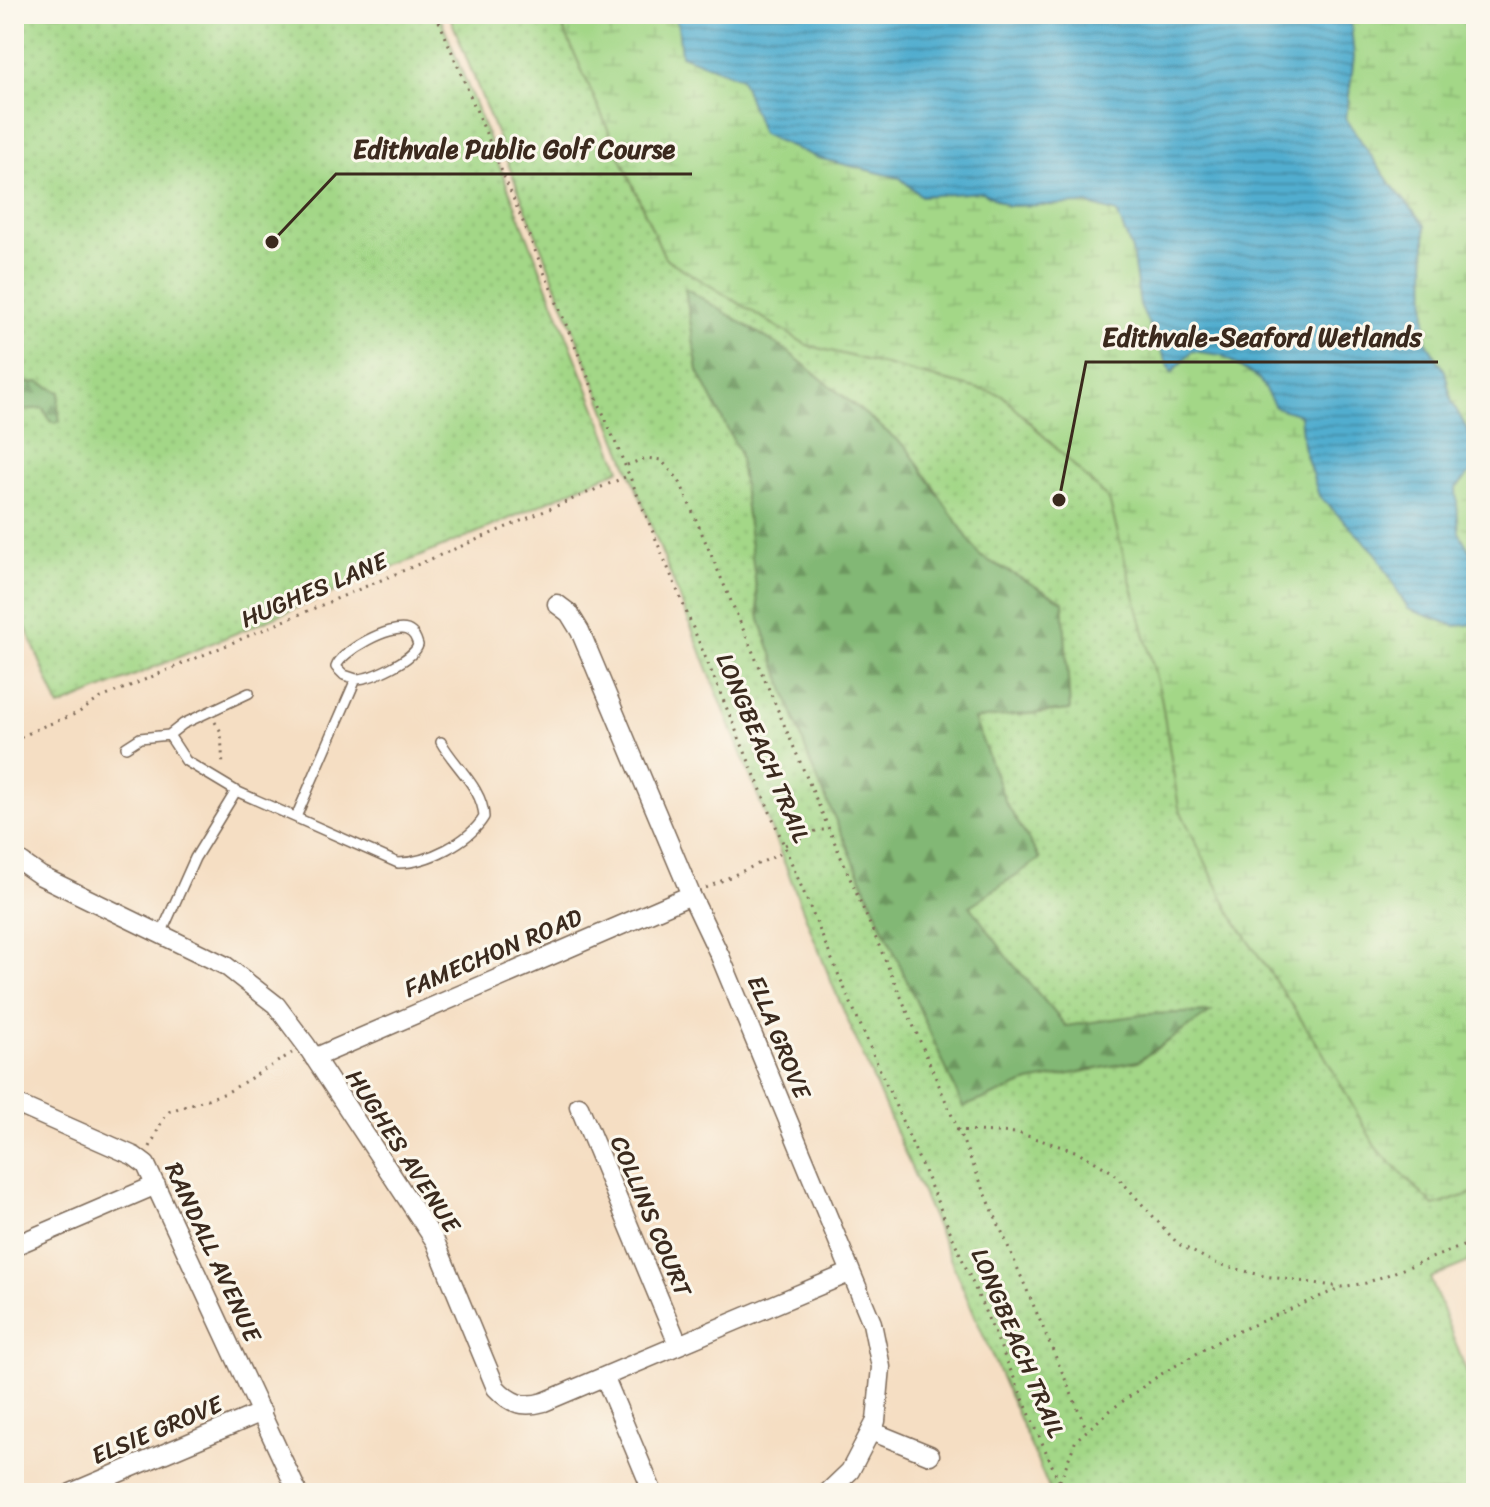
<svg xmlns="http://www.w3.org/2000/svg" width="1490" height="1507" font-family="Sriracha,sans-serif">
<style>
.grass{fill:url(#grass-dots);stroke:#6f8052;stroke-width:2}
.forest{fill:url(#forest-firs);stroke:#5e7149;stroke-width:2}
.wetland{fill:url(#wetland-marsh);stroke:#6f8052;stroke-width:2}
.water{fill:url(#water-rules);stroke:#466c76;stroke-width:2}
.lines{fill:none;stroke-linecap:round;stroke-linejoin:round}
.service-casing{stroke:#7c6958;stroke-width:12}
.minor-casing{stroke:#7c6958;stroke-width:21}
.path{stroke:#7c6958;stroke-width:3;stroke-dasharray:2 6;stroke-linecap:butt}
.service{stroke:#fff;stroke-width:9}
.minor{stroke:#fff;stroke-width:18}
.labels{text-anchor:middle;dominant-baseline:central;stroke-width:6;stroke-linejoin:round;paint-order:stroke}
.street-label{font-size:24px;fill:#3b2a1e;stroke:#fbf7ec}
.leader{fill:none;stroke:#3b2a1e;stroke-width:3}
.callout-dot{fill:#3b2a1e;stroke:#fbf7ec;stroke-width:3}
.callout-label{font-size:26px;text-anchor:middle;font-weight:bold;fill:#3b2a1e;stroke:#fbf7ec;stroke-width:6;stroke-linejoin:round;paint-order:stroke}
</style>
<defs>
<pattern id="grass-dots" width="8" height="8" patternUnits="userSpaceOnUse" patternTransform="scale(2)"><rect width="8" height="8" fill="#a3d787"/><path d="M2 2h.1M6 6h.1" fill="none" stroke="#8db974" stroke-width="1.8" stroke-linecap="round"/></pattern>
<pattern id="forest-firs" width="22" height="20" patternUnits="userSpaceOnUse" patternTransform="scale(2)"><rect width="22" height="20" fill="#82b874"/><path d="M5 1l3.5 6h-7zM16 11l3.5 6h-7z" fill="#6c965f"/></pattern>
<pattern id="wetland-marsh" width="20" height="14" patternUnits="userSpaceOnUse" patternTransform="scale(2)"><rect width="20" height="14" fill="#a3d787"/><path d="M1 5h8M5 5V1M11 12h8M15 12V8" fill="none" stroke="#8db974"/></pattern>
<pattern id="water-rules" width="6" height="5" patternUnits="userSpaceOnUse" patternTransform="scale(2)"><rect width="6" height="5" fill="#51adcf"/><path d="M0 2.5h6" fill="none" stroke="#448da7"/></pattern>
</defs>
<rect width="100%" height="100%" fill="#fbf7ec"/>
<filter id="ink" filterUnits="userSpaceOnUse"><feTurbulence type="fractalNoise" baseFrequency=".0125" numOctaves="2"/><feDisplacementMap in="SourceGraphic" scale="16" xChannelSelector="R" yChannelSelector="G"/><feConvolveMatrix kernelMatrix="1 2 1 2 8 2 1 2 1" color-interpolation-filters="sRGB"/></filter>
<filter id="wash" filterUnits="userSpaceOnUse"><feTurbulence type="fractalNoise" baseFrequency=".006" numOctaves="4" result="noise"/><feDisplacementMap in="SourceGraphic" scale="32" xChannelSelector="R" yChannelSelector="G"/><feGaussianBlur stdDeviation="1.8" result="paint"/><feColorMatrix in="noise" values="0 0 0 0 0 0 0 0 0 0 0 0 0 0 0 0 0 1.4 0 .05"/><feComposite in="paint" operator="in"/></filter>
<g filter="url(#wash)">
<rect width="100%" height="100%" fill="#f5dec3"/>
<path class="grass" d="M14 14H439L620 469 495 525 59 707 14 599Z
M449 14H1476V1259L1430 1278 1476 1396V1493H1051L833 986Z"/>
<path class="forest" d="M685 288 786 350 907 448 980 556 1063 601 1070 710 974 719 1006 803 1040 859 970 906 1012 963 1066 1026 1147 1014 1211 1012 1138 1061 1029 1082 963 1107 811 765 760 620 739 452 698 371Z
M14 381 17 384 39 382 60 392 58 405 60 422H51L43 408 14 411Z"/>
<path class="wetland" d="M557 14H1476V1192L1434 1206 1377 1149 1322 1051 1231 914 1179 808 1161 697 1109 500 1002 395 807 345 665 258Z"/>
<path class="water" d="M672 14H1350L1354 57 1346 119 1390 183 1425 225 1426 341 1445 371 1452 402 1476 445V467L1456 488 1459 532 1476 562V624L1455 626 1408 609 1376 553 1319 496 1303 446 1300 415 1275 407 1259 379 1221 355 1192 351 1172 373 1140 306 1132 251 1117 213 1087 204 1008 206 982 192 921 196 900 178 818 158 762 134 741 78 681 55 678 25Z"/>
</g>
<g filter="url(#ink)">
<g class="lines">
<g class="service-casing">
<path id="service" d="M126 747 140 738 169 735
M236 791 186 761 169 735 183 724 249 693
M296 817 356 679 344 675 336 667C341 651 391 624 407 630 414 633 416 638 418 645 414 659 372 679 356 679
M161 934 195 858 236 791 398 863C427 863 469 842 484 817 483 788 454 766 441 742"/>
</g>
<g class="minor-casing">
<path id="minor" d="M557 604 569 613 580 631 691 895 720 956 872 1323 881 1367 876 1421 850 1471 827 1493
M14 857 41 876 226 966 276 1005 306 1045 435 1241 496 1388C511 1404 523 1408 544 1402L849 1273
M314 1058 691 895
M14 1103 134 1156 146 1165 298 1493
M579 1106 678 1344
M14 1246 156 1185
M605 1378 653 1493
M871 1431 930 1455
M71 1493 262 1412"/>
</g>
<path class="path" d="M436 14 830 955 1064 1493
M627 465 646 458 661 460 679 480 1087 1430
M215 722 221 732 223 768
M14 741 39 728 78 713 99 699 630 475
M785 845 818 830H830
M706 888 786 851
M956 1130 1018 1133 1078 1152 1114 1173 1178 1244 1215 1263 1264 1276 1341 1287 1366 1283 1476 1241
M150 1147 163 1119 170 1111 226 1093 292 1053
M1060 1481 1076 1440 1112 1409 1158 1376 1227 1336 1338 1289"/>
<use href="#service" class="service"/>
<use href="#minor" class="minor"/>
</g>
</g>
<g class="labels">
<g class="street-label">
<text transform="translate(314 590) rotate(-23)">HUGHES LANE</text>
<text transform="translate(763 748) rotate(67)">LONGBEACH TRAIL</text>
<text transform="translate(493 953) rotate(-23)">FAMECHON ROAD</text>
<text transform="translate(779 1037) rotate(68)">ELLA GROVE</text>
<text transform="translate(403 1151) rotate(57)">HUGHES AVENUE</text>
<text transform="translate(651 1216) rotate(67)">COLLINS COURT</text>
<text transform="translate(213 1252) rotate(65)">RANDALL AVENUE</text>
<text transform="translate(1018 1343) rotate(67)">LONGBEACH TRAIL</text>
<text transform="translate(157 1430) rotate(-23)">ELSIE GROVE</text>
</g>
</g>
<path class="leader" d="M272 242L336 174H692M1059 500L1086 362H1438"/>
<g class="callout-dot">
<circle cx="272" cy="242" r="8"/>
<circle cx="1059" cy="500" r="8"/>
</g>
<g class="callout-label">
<text x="514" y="158">Edithvale Public Golf Course</text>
<text x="1262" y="346">Edithvale-Seaford Wetlands</text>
</g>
<rect width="1490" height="1507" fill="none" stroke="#fbf7ec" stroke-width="48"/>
</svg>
